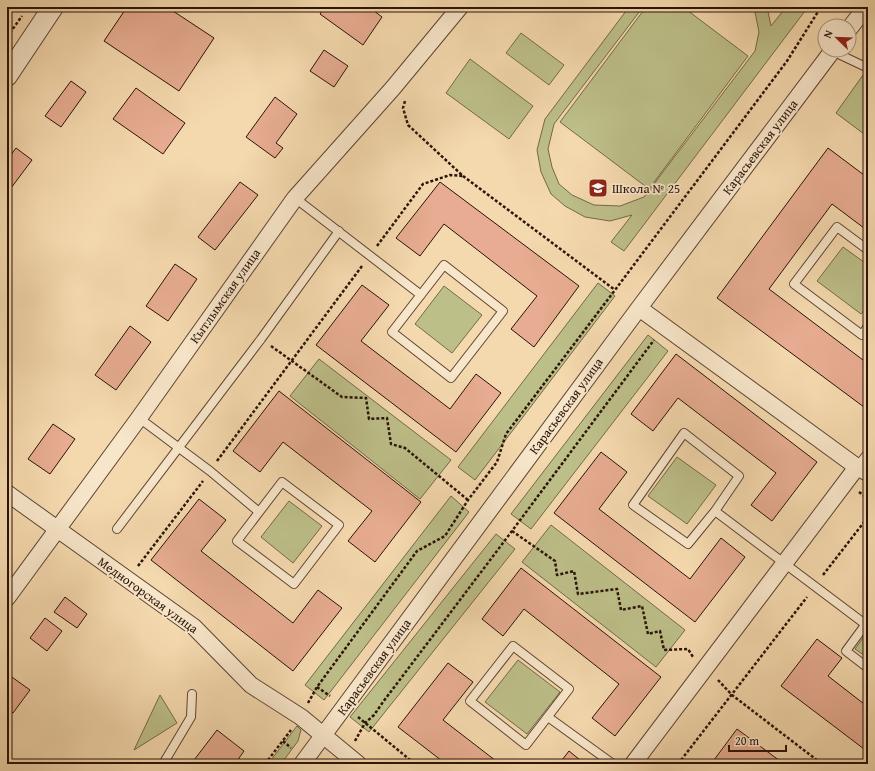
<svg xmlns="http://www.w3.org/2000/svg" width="875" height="771" font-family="'Gentium Book Plus',serif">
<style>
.green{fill:#bdbf89;stroke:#746948}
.building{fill:#e7ac91;stroke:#2a1308}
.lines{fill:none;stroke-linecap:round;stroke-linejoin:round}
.service-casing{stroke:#5d4432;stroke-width:10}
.minor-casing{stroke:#5d4432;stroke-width:18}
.tertiary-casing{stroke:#5d4432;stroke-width:22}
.path{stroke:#2a1308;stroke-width:2.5;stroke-dasharray:3 2;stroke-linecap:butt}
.service{stroke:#f8e6ca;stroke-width:8}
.minor{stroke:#f8e6ca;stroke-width:16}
.tertiary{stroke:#f8e6ca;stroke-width:20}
.labels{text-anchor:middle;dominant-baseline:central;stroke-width:3.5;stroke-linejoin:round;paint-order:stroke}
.street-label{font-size:13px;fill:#2a1308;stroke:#f8e6ca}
.poi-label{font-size:13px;fill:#2a1308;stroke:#f8e6ca;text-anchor:start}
</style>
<rect width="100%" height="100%" fill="#f5d9ae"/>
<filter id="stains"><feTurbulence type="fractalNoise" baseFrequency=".005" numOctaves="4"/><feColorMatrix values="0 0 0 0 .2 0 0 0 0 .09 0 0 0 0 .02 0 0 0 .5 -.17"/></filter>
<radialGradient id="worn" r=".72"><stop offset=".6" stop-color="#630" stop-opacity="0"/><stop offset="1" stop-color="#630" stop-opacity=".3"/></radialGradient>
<path class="green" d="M629 7H643L554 124 548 149 552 167 559 184 572 195 594 205 620 206 644 197 755 51 759 32 754 7H767L771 26 786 7H808L624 251 611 242 632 215 610 221 585 217 565 206 551 194 541 172 537 150 545 119Z
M646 7H683L748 56 649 189 560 122Z
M521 33 564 65 549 85 506 53Z
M470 59 533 106 509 139 446 93Z
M863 75 868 79V137L836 113Z
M843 247 868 265V306L861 314 817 281Z
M598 283 615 296 475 480 458 467Z
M444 286 482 315 452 353 415 324Z
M648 335 668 351 531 529 511 514Z
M319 359 451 460 420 499 290 396Z
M677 457 716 485 687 524 648 496Z
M451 496 469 512 324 700 305 685Z
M289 501 322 526 293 563 261 537Z
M551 525 685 630 656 667 522 562Z
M496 534 515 549 369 732 350 717Z
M868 631V658L855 649Z
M518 660 560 692 527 734 485 702Z
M160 695 177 723 134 750Z
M297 726 301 730 298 741 281 764H268Z"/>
<path class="building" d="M127 7H167L214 38 179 91 104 41Z
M325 7H369L382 17 363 45 320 14Z
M324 50 348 66 334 87 310 71Z
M71 81 86 92 61 127 45 116Z
M136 88 185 123 163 154 113 119Z
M275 97 297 114 276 143 283 148 275 158 246 137Z
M16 148 32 160 11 188 7 185V160Z
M828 148 868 178V231L832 204 769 289 863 360 868 353V410L717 298Z
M240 182 258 195 215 250 198 237Z
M440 182 579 286 534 347 511 329 537 296 444 224 420 256 396 238Z
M175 264 197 279 168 321 146 306Z
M362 285 389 305 361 341 450 409 476 374 501 393 456 452 316 345Z
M130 326 151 342 116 390 95 375Z
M676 354 817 462 772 521 751 505 776 473 678 398 653 431 631 414Z
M279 391 421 502 375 562 348 541 372 511 283 442 260 472 233 451Z
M53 424 75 439 50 474 28 459Z
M601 452 627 472 599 509 690 579 721 538 745 557 695 622 554 513Z
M199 499 226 520 201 551 293 623 318 590 342 608 293 671 151 560Z
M521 568 661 677 615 736 592 718 619 684 524 609 503 636 482 619Z
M65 597 87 614 77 628 54 612Z
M45 618 62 631 47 651 30 638Z
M817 639 842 658 828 676 868 707V752L781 686Z
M448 663 473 682 443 720 500 764H446L398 727Z
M9 675 30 690 13 713 7 709V678Z
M737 729 784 764H711Z
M217 730 244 751 235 764H191Z
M569 751 585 764H559Z"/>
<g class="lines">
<g class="service-casing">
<path id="service" d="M832 51 868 68
M295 198 421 295
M868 250 837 227 794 284 862 335 868 326
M444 265 503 311 451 378 392 332Z
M139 418 210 471 259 512
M684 433 739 476 715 511 688 544 633 505Z
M857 467 868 453
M282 482 339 525 294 584 237 541Z
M715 511 865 624
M117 529 261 339 339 231
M868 621 846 651 868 668
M513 646 569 689 526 745 470 701Z
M548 717 613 764
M163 764 191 717 192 694"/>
</g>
<g class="minor-casing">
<path id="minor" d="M849 29 866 7
M639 308 857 467 868 473
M7 493 194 627 251 685 301 717 358 764
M7 598 139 418 295 198 393 88 460 7
M302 764 639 308 833 50
M633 764 857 467"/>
</g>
<g class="tertiary-casing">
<path id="tertiary" d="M7 76 53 7"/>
</g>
<path class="path" d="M7 37 22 16
M405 101 403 108 408 125 463 176 615 290
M377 246 423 184 450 175 463 176
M271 346 342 397 366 398 369 419 387 418 391 444 405 448 468 500
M864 440 868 435
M217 461 362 266
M859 492 868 499
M512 531 555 561 557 575 574 571 578 594 617 589 621 610 642 606 648 634 660 631 664 650 688 649 693 657
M138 566 203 481
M823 575 868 517
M718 680 732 695 822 764
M317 687 330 696
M308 703 317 687 417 551 445 536 468 500 497 462 506 434 615 290 787 61 821 7
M358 717 415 764
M283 741 291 748
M355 741 365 723 374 715 383 702 512 531 654 340
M265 764 291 730
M678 764 807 597"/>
<use href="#service" class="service"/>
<use href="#minor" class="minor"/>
<use href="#tertiary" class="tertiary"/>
</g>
<defs>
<g id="school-square" transform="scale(1)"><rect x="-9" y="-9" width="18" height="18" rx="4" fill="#8f2418" stroke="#f8e6ca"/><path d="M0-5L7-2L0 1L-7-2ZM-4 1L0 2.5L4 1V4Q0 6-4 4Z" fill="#fff"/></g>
</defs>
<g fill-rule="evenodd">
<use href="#school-square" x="598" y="188"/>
</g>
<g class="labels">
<g class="street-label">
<text transform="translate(760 147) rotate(-53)">Карасьевская улица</text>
<text transform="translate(225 296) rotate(-55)">Кытлымская улица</text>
<text transform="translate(566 406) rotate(-54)">Карасьевская улица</text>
<text transform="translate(148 595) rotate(36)">Медногорская улица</text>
<text transform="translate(374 667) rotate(-54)">Карасьевская улица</text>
</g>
<g class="poi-label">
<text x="612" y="188">Школа № 25</text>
</g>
</g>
<rect width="875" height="771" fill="none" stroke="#f5d9ae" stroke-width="24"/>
<rect x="8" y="8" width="859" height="755" fill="none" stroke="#2a1308" stroke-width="2"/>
<rect x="12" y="12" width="851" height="747" fill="none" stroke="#2a1308"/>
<g transform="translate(837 38) rotate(293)"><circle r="19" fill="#f8e6ca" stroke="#a6927c"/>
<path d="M0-3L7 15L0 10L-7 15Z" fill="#8f2418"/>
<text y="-6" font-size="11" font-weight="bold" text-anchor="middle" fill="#2a1308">N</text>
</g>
<path d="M729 745v6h57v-6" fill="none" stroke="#2a1308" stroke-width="2"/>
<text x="735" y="745" font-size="12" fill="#2a1308" stroke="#f8e6ca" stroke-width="3" paint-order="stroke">20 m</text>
<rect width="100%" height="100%" filter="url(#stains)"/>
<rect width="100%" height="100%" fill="url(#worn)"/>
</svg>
